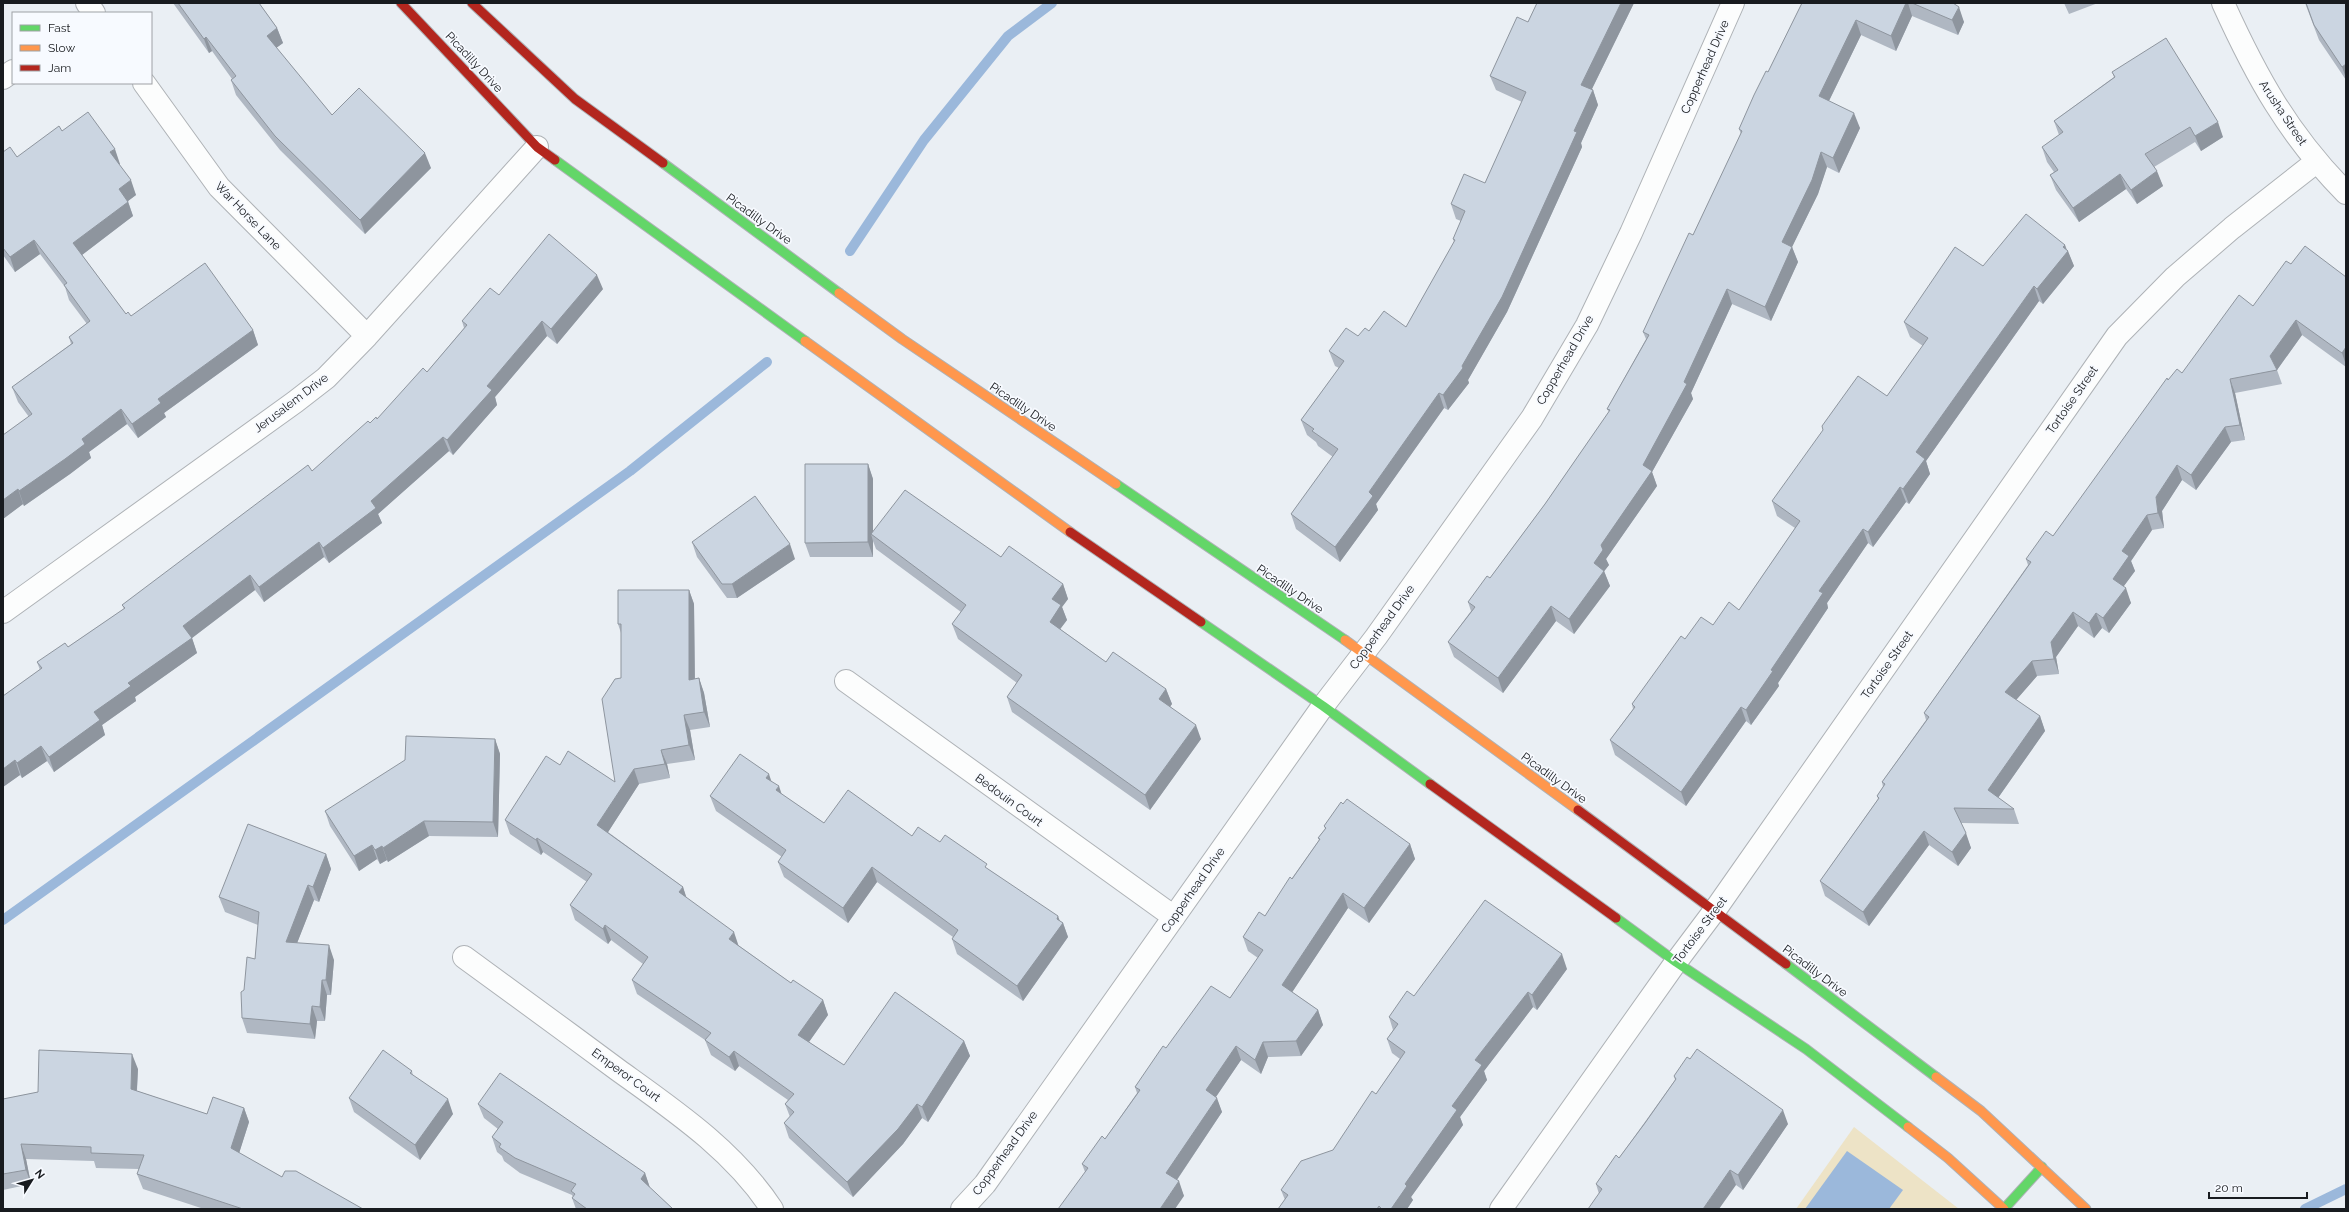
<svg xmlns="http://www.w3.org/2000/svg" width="2349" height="1212" font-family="Raleway,sans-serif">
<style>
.green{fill:#ede3c6}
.water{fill:#9bb8db}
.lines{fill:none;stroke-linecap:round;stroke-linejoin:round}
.stream{stroke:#9bb8db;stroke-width:10}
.street-casing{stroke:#aeb2b6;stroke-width:24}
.fast-casing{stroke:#aeb2b6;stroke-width:11}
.slow-casing{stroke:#aeb2b6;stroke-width:11}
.jam-casing{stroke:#aeb2b6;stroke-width:11}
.street{stroke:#fcfdfd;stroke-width:22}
.fast{stroke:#63d668;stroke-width:9}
.slow{stroke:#ff974d;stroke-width:9}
.jam{stroke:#b3261e;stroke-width:9}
.wall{fill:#afb7c2}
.shaded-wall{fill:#8e959e}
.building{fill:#cbd5e1;stroke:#8e959e}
.labels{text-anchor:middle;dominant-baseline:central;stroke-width:3.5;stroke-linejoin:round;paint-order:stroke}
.street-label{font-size:12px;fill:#181b1f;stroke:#f7faff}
</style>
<rect width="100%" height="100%" fill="#eaeff4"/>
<path class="green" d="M1854 1127 1959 1209H1796Z"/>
<path class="water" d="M1847 1151 1903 1190 1889 1209H1805Z"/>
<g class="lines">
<path class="stream" d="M850 251 924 140 1008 36 1052 3
M3 920 630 471 767 362
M2305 1209 2346 1189"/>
<g class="street-casing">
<path id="street" d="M87 3 94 13
M2223 3C2257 78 2288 134 2346 193
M3 78 13 71
M144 83 219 187 367 336
M3 612 295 402 326 378 367 336 537 147
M846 681 1174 917
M464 957C516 995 567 1032 618 1070 675 1111 733 1150 772 1209
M962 1209 985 1184 1323 706 1376 637 1532 418 1587 325 1631 233 1733 3
M1501 1209 1676 962 1715 910 2117 336 2175 277 2232 228 2316 162"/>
</g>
<g class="fast-casing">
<path id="fast" d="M555 160 805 341
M663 163 839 293
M1116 484 1345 640
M1201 622 1323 706 1430 784
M1616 918 1676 962 1806 1049 1908 1127
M1786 964 1936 1077
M2004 1209 2042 1167"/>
</g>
<g class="slow-casing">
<path id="slow" d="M839 293 902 339 1116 484
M805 341 1070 532
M1345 640 1578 810
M1936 1077 1981 1111 2086 1209
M1908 1127 1948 1158 2004 1209"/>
</g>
<g class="jam-casing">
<path id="jam" d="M401 3 537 147 555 160
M472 3 575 99 663 163
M1070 532 1201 622
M1430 784 1616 918
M1578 810 1786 964"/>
</g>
<use href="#street" class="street"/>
<use href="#fast" class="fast"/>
<use href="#slow" class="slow"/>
<use href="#jam" class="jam"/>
</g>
<path class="wall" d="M173 3H259L277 28 283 43 276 48 332 115 431 168 365 234 280 150 236 95 231 80 232 79 212 51 209 53Z
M1537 3H1634L1592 89 1593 90 1598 105 1581 143 1582 147 1507 312 1468 380 1469 383 1448 410 1444 408 1376 504 1378 510 1340 562 1296 529 1291 514 1333 457 1318 446 1316 442 1307 435 1301 420 1339 368 1335 366 1329 351 1369 331 1406 327 1454 242 1453 239 1461 221 1456 219 1451 204 1485 183 1522 102 1496 90 1490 76 1528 22Z
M1802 3H1953L1964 22 1958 35 1912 16 1896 51 1861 35 1829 101 1860 128 1839 173 1827 167 1818 194 1792 247 1798 262 1771 321 1732 304 1691 393 1693 399 1652 472 1657 486 1606 559 1609 565 1604 571 1610 586 1574 634 1556 621 1503 693 1454 657 1448 642 1471 611 1468 602 1490 578 1545 504 1609 412 1607 409 1646 339 1643 332 1693 235 1741 134 1739 129 1768 72Z
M2064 3H2098L2069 14Z
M2305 3H2346V80L2319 40Z
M2112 72 2223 137 2201 151 2195 142 2154 167 2163 186 2137 204 2126 189 2079 222 2056 190 2050 175 2054 172 2047 162 2042 147 2059 135 2054 121 2114 77Z
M62 131 120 164H119L136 195 128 201 133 216 82 255 126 314 131 316 253 330 258 345 164 413 166 417 138 438 127 424 89 452 91 458 70 474 24 506 23 504 3 519V435L29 417 18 402 12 387 71 344 69 337 87 324 69 300 65 287 40 254 15 272 3 255V152L17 157Z
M2065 245 2074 266 2043 304 2039 301 1926 461 1930 474 1909 504 1906 502 1873 547 1868 543 1827 603 1828 608 1778 683 1779 686 1751 725 1746 721 1686 806 1615 755 1610 740 1633 709 1632 704 1685 639 1713 625 1739 610 1795 528 1777 516 1772 501 1887 396 1923 346 1910 337 1904 322 1983 266Z
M2291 264 2346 277V367L2302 335 2277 370 2282 384 2235 393 2245 440 2231 442 2196 490 2182 480 2162 511 2164 528 2152 530 2131 561 2135 571 2123 587 2131 603 2109 633 2102 628 2094 638 2078 626 2056 657 2059 674 2037 676 2016 700 2040 716 2045 731 1998 798 2014 809 2019 824 1961 823 1971 848 1958 866 1929 845 1869 926 1825 896 1820 881 1878 799 1877 796 1883 787 1882 782 1926 720 1924 713 2028 565 2026 559 2053 536 2168 380 2182 373 2253 306Z
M603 289 557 344 547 336 495 397 497 405 453 455 449 451 378 514 382 523 329 563 324 557 264 602 255 590 192 638 197 653 135 697 136 701 102 725 105 735 54 772 47 761 22 778 20 775 3 787V696L40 670 37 662 68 647 124 609 122 605 312 471 370 423 377 419 427 372 464 328 462 321 499 295Z
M868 464 873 479V531L1001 557 1063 584 1068 599 1062 607 1067 620 1060 629 1106 662 1166 689 1172 704 1170 706 1201 739 1150 810 1012 712 1007 697 1017 683 958 639 952 624 961 612 876 549 873 541V557H810L805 543Z
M692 542 795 559 737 598H727L697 557Z
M689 590 694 604 695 679 699 678 704 693 710 727 690 730 695 760 667 764 670 778 639 784 608 832 683 887 686 898 738 945 791 983 823 1000 828 1015 809 1042 844 1065 964 1041 970 1056 928 1122 922 1118 903 1144 853 1197 789 1138 784 1123 790 1117 785 1104 788 1100 739 1066 735 1071 711 1055 705 1040 637 994 632 980 643 964 611 940 608 944 575 920 570 905 587 882 543 852 541 855 510 834 505 820 560 765 615 782 621 678V633L618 624Z
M495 739 500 754 498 837 429 836 388 862 387 860 380 864 377 859 359 871 330 826 325 811Z
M771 781 781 794 824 823 912 836 940 842 988 869 1063 923 1068 937 1023 1001 957 954 952 939 953 937 877 882 848 923 784 877 778 862 782 857 716 811 710 796Z
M1343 804 1410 844 1415 859 1369 923 1348 908 1292 992 1318 1010 1323 1025 1301 1056 1268 1057 1261 1074 1241 1060 1216 1097 1222 1112 1177 1180 1184 1196 1085 1172 1082 1164 1105 1139 1137 1093 1135 1087 1166 1048 1230 998 1258 958 1248 951 1243 937 1265 916 1319 840 1318 838 1325 829 1324 826Z
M326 854 331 869 319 902 314 900 297 943 334 960 331 995H327L325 1021H317L315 1039 247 1033 242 1018 244 990 255 959 258 925 225 912 219 897Z
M1567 969 1537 1010 1533 1007 1484 1071 1487 1080 1460 1117 1463 1125 1411 1197 1413 1200 1407 1209H1278L1285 1200 1281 1190 1333 1150 1376 1094 1400 1059 1392 1053 1387 1039 1393 1030 1389 1017 1414 996Z
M138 1069 137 1091 207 1114 244 1108 249 1122 239 1153 282 1177 363 1209H204L143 1189 137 1174 139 1169 96 1168 94 1161 26 1159 31 1184 3 1190V1099L38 1092Z
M412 1071 413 1076 453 1114 420 1160 354 1112 349 1098Z
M1674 1076 1788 1124 1743 1190 1736 1185 1599 1194 1596 1184 1619 1158 1675 1080Z
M478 1104 645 1173 650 1188 673 1209H576L572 1198 573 1197 572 1195 520 1173 504 1161 502 1156 497 1152 492 1137 498 1129 484 1118Z"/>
<path class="shaded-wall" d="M1621 3H1634L1587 99 1581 85Z
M1906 3H1908L1912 16 1896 51 1891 36Z
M1959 7 1964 22 1958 35 1952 20Z
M1856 20 1861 35 1824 111 1819 96Z
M277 28 283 43 272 51 267 36Z
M206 37 212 51 209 53 204 39Z
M2346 64V78L2342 67Z
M1593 90 1598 105 1581 143 1582 147 1507 312 1468 380 1469 383 1448 410 1443 395 1462 366 1574 131Z
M1854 113 1860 128 1839 173 1833 158Z
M2218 122 2223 137 2201 151 2195 136Z
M115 149 120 164 116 167 110 152Z
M1821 152 1827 167 1818 194 1792 247 1798 262 1771 321 1765 307 1782 242Z
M425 153 431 168 365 234 360 220Z
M2157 171 2163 186 2137 204 2131 190Z
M2120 174 2126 189 2079 222 2073 208Z
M131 180 136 195 124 204 119 189Z
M128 202 133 216 78 258 73 243Z
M34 240 40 254 15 272 10 257Z
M2065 245 2067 252 2068 251 2074 266 2043 304 2037 289Z
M597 275 603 289 557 344 551 329Z
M2034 286 2039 301 1926 461 1930 474 1909 504 1903 489 1916 452Z
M1727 289 1732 304 1691 393 1693 399 1652 472 1657 486 1606 559 1609 565 1599 578 1594 563 1601 545 1643 465 1684 382Z
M2296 320 2302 335 2277 370 2270 356Z
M542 321 547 336 495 397 497 405 453 455 447 440 487 386Z
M253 330 258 345 164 413 166 417 138 438 132 424 158 399Z
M2346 347V365L2342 353Z
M2230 379 2235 393 2245 440 2240 425Z
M1439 393 1444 408 1376 504 1378 510 1340 562 1335 547 1369 492Z
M121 409 127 424 89 452 91 458 70 474 24 506 19 491 82 439Z
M2225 427 2231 442 2196 490 2191 475Z
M443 437 449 451 378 514 382 523 329 563 323 548 371 501Z
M868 464 873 479V536L871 534 873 541V557L868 542Z
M2177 465 2182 480 2162 511 2164 528 2158 513 2156 497Z
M1900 487 1906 502 1873 547 1868 532Z
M18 489 23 504 3 519V500Z
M2147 515 2152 530 2131 561 2135 571 2118 594 2113 579 2122 551Z
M1863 529 1868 543 1827 603 1828 608 1778 683 1779 686 1751 725 1746 710 1819 591Z
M319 542 324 557 264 602 259 587Z
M790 544 795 559 737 598 732 584Z
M1604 571 1610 586 1574 634 1569 619Z
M250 575 255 590 192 638 197 653 135 697 136 701 102 725 105 735 54 772 49 757 94 712 128 683 183 626Z
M1063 584 1068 599 1062 607 1067 620 1055 636 1050 622 1052 599Z
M2126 588 2131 603 2109 633 2103 618Z
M689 590 694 604 695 695 689 680Z
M1551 606 1556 621 1503 693 1498 678Z
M2073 612 2078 626 2056 657 2059 674 2054 659 2051 642Z
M2096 613 2102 628 2094 638 2089 623Z
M2032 661 2037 676 2010 707 2005 692Z
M699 678 704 693 710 727 704 712Z
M1166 689 1172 704 1165 714 1159 699Z
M1741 707 1746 721 1686 806 1681 792Z
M684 715 690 730 695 760 689 745Z
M2040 716 2045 731 1993 805 1988 790Z
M1196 725 1201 739 1150 810 1145 795Z
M495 739 500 754 498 837 493 822Z
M41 746 47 761 22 778 17 763Z
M661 750 667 764 670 778 665 764Z
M15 760 20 775 3 787V769Z
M634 769 639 784 603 840 597 825Z
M769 774 774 789 766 778Z
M779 786 784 801 776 790Z
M424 821 429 836 388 862 383 848Z
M1924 831 1929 845 1869 926 1863 912Z
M1966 833 1971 848 1958 866 1952 852Z
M537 838 543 852 541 855 536 840Z
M1410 844 1415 859 1369 923 1364 908Z
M372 845 377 859 359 871 354 856Z
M382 846 387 860 380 864 375 850Z
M326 854 331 869 319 902 313 887Z
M872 867 877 882 848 923 843 908Z
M308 885 314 900 292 956 286 942Z
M683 887 688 902 679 892Z
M1343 893 1348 908 1287 1000 1282 985Z
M1058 916 1061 924 1063 923 1068 937 1023 1001 1017 986Z
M605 925 611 940 608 944 603 929Z
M734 932 739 947 729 939Z
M329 945 334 960 331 995 326 980Z
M1562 954 1567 969 1537 1010 1532 995Z
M322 980 327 995 325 1021 320 1007Z
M1528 992 1533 1007 1484 1071 1487 1080 1460 1117 1463 1125 1411 1197 1413 1200 1407 1209H1391L1405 1184 1452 1106 1475 1060Z
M823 1000 828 1015 804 1049 798 1035Z
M312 1006 317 1021 315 1039 310 1024Z
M1318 1010 1323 1025 1301 1056 1296 1041Z
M964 1041 970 1056 928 1122 922 1107Z
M1263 1042 1268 1057 1261 1074 1255 1060Z
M1236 1046 1241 1060 1211 1104 1206 1090Z
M734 1051 739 1066 735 1071 729 1057Z
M132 1054 138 1069 136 1104 131 1089Z
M1217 1098 1222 1112 1172 1187 1166 1173Z
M448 1099 453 1114 420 1160 415 1145Z
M917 1104 922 1118 903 1144 853 1197 847 1182Z
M244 1108 249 1122 236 1163 231 1148Z
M1783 1110 1788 1124 1743 1190 1738 1175Z
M21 1144 26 1159 31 1184 26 1170Z
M1730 1170 1736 1185 1719 1209H1703Z
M645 1173 650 1188 641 1179Z
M1179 1181 1184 1196 1175 1209H1160Z"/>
<path class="building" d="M178 3H259L277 28 267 36 332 115 359 88 425 153 360 220 275 136 231 80 236 76 206 37 204 39Z
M1537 3H1621L1581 85 1593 90 1574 131 1577 132 1502 297 1462 366 1463 368 1443 395 1439 393 1369 492 1373 496 1335 547 1291 514 1338 449 1312 431 1314 429 1301 420 1344 361 1329 351 1346 328 1358 336 1365 328 1369 331 1384 311 1406 327 1455 240 1453 239 1465 211 1451 204 1464 174 1485 183 1526 92 1490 76 1517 17 1528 22Z
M1802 3H1906L1891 36 1856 20 1819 96 1854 113 1833 158 1821 152 1812 180 1782 242 1792 247 1765 307 1727 289 1684 382 1687 384 1643 465 1652 471 1601 545 1603 550 1594 563 1604 571 1569 619 1551 606 1498 678 1448 642 1475 607 1468 602 1487 576 1490 578 1545 504 1610 410 1607 409 1649 335 1643 332 1689 233 1693 235 1742 131 1739 129 1754 95 1766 71 1768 72Z
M1912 3H1953L1959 7 1952 20Z
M2306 3H2346V64L2342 67 2314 25Z
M2166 38 2218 122 2195 136 2190 127 2145 154 2157 171 2131 190 2120 174 2073 208 2050 175 2058 170 2042 147 2063 132 2054 121 2115 77 2112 72Z
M88 112 115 149 110 152 131 180 119 189 128 202 73 243 126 314 128 312 131 316 205 263 253 330 158 399 161 403 132 424 121 409 82 439 85 444 65 459 19 491 18 489 3 500V435L32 414 12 387 73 343 69 337 90 321 64 285 67 283 34 240 10 257 3 248V152L10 147 17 157 59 126 62 131Z
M2026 214 2065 245 2063 247 2068 251 2037 289 2034 286 1916 452 1925 459 1903 489 1900 487 1868 532 1863 529 1819 591 1823 593 1771 670 1773 671 1746 710 1741 707 1681 792 1610 740 1635 707 1632 704 1681 636 1685 639 1701 617 1713 625 1729 602 1739 610 1800 521 1772 501 1823 430 1822 426 1858 376 1887 396 1928 338 1904 322 1955 247 1983 266Z
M549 234 597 275 551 329 542 321 487 386 492 390 447 440 443 437 371 501 376 508 323 548 319 542 259 587 250 575 183 626 192 638 128 683 131 686 94 712 100 720 49 757 41 746 17 763 15 760 3 769V696L42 668 37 662 65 643 68 647 125 608 122 605 308 465 312 471 368 421 370 423 376 417 377 419 423 368 427 372 467 325 462 321 490 288 499 295Z
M2305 246 2346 277V347L2342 353 2296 320 2270 356 2277 370 2230 379 2240 425 2225 427 2191 475 2177 465 2156 497 2158 513 2147 515 2122 551 2129 556 2113 579 2126 588 2103 618 2096 613 2089 623 2073 612 2051 642 2054 659 2032 661 2005 692 2040 716 1988 790 2014 809 1954 808 1966 833 1952 852 1924 831 1863 912 1820 881 1879 798 1877 796 1885 784 1882 782 1929 717 1924 713 2031 562 2026 559 2046 531 2053 536 2167 378 2168 380 2177 369 2182 373 2239 295 2253 306 2286 261 2291 264Z
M805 464H868V542L805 543Z
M905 490 1001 557 1009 546 1063 584 1052 599 1061 605 1050 622 1106 662 1113 652 1166 689 1159 699 1196 725 1145 795 1007 697 1022 675 952 624 966 605 871 534Z
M755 496 790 544 732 584H722L692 542Z
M618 590H689V680L699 678 704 712 684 715 689 745 661 750 665 764 634 769 597 825 683 887 679 892 734 932 729 939 791 983 793 980 823 1000 798 1035 844 1065 895 992 964 1041 922 1107 917 1104 898 1129 847 1182 784 1123 794 1112 785 1104 794 1094 734 1051 729 1057 705 1040 711 1033 632 980 648 957 605 925 603 929 570 905 592 874 537 838 536 840 505 820 546 756 560 765 568 751 615 782 602 699 615 679 621 678V624H618Z
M406 736 495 739 493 822 424 821 383 848 382 846 375 850 372 845 354 856 325 811 405 760Z
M740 754 769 774 766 778 779 786 776 790 824 823 848 790 912 836 918 827 940 842 945 835 987 864 985 867 1058 916 1057 919 1063 923 1017 986 952 939 958 930 872 867 843 908 778 862 786 850 710 796Z
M1347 799 1410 844 1364 908 1343 893 1282 985 1318 1010 1296 1041 1263 1042 1255 1060 1236 1046 1206 1090 1217 1098 1166 1173 1179 1181 1160 1209H1058L1088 1168 1082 1164 1102 1136 1105 1139 1140 1090 1135 1087 1163 1046 1166 1048 1211 986 1230 998 1263 950 1243 937 1259 912 1265 916 1290 877 1292 879 1320 839 1318 838 1326 828 1324 826 1341 802 1343 804Z
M248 824 326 854 313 887 308 885 286 942 329 945 326 980H322L320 1007 312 1006 310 1024 242 1018 241 992 244 990 247 957 255 959 259 912 219 897Z
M1485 900 1562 954 1532 995 1528 992 1475 1060 1482 1065 1452 1106 1457 1110 1405 1184 1407 1186 1391 1209H1382L1379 1206 1377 1209H1278L1288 1195 1281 1190 1301 1161 1333 1150 1372 1091 1376 1094 1405 1052 1387 1039 1398 1024 1389 1017 1407 991 1414 996Z
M1697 1049 1783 1110 1738 1175 1730 1170 1703 1209H1588L1602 1189 1596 1184 1616 1155 1619 1158 1645 1123 1676 1079 1674 1076 1687 1057 1690 1059Z
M39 1050 132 1054 131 1089 207 1114 213 1097 244 1108 231 1148 282 1177 285 1171H296L363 1209H243L137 1174 144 1155 91 1153V1147L21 1144 26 1170 3 1174V1099L38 1092Z
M383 1050 412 1071 410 1073 448 1099 415 1145 349 1098Z
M500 1073 645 1173 641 1179 673 1209H587L572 1198 575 1194 571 1191 576 1184 515 1158 499 1147 501 1144 492 1137 503 1122 478 1104Z"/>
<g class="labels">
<g class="street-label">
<text transform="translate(474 62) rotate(47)">Picadilly Drive</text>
<text transform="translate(1705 67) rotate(-66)">Copperhead Drive</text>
<text transform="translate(2283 113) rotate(56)">Arusha Street</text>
<text transform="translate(248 216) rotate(46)">War Horse Lane</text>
<text transform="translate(759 219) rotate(36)">Picadilly Drive</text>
<text transform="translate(1565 360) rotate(-60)">Copperhead Drive</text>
<text transform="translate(2072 400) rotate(-55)">Tortoise Street</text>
<text transform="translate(291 403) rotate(-37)">Jerusalem Drive</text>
<text transform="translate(1023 407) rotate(34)">Picadilly Drive</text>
<text transform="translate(1290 589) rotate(34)">Picadilly Drive</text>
<text transform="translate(1382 627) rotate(-54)">Copperhead Drive</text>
<text transform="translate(1887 665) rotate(-55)">Tortoise Street</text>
<text transform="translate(1554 778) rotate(36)">Picadilly Drive</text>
<text transform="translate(1009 800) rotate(36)">Bedouin Court</text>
<text transform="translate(1193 890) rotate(-55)">Copperhead Drive</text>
<text transform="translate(1700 930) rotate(-53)">Tortoise Street</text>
<text transform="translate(1815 971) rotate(37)">Picadilly Drive</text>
<text transform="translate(626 1075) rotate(36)">Emperor Court</text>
<text transform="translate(1005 1153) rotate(-54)">Copperhead Drive</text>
</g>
</g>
<rect width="2349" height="1212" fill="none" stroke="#181b1f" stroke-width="8"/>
<rect x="12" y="12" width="140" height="72" fill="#f7faff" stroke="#9ea1a5"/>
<rect x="20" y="25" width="20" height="6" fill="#63d668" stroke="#9ea1a5"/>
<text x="48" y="32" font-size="12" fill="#181b1f">Fast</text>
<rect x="20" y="45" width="20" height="6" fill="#ff974d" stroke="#9ea1a5"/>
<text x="48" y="52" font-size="12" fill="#181b1f">Slow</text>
<rect x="20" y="65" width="20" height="6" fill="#b3261e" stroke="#9ea1a5"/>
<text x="48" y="72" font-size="12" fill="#181b1f">Jam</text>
<g transform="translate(32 1180) rotate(53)" stroke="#f7faff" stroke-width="3" paint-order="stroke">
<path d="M0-3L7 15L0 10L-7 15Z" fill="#181b1f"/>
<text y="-6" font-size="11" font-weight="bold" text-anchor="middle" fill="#181b1f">N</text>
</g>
<path d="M2209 1192v6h98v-6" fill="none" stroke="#181b1f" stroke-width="2"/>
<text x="2215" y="1192" font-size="12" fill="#181b1f" stroke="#f7faff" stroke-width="3" paint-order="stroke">20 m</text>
</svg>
